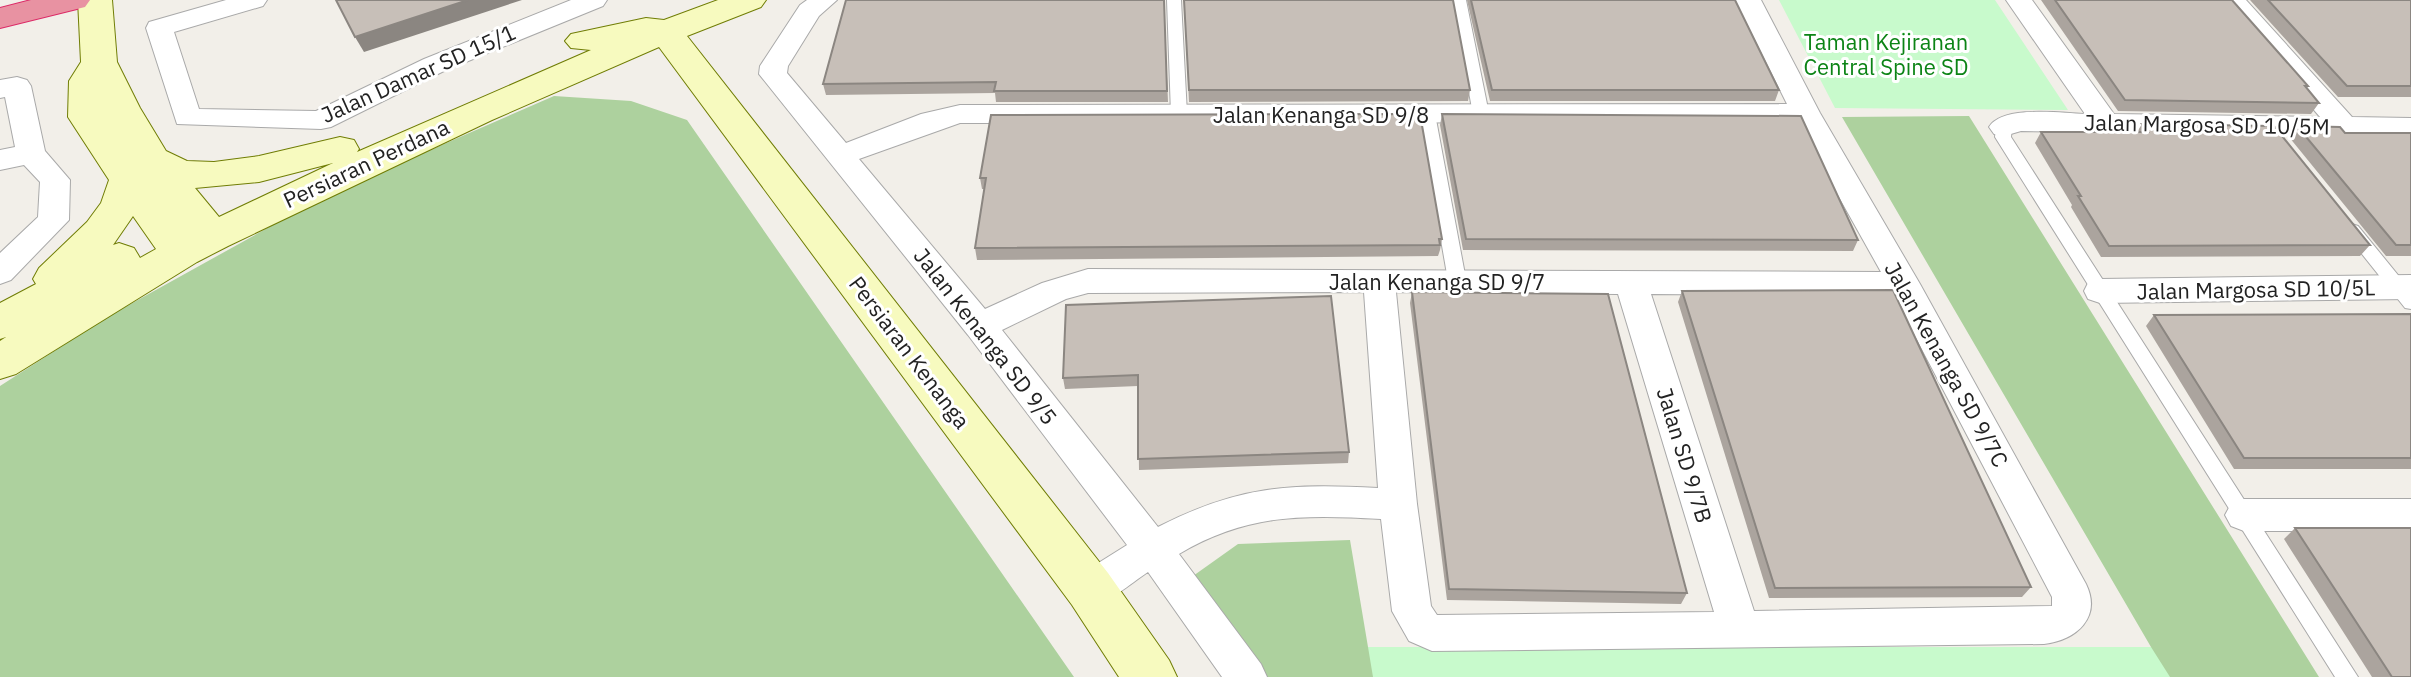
<svg xmlns="http://www.w3.org/2000/svg" width="2411" height="677" font-family="'IBM Plex Sans',sans-serif">
<style>
.forest{fill:#add19e}
.park{fill:#c8facc}
.lines{fill:none;stroke-linecap:round;stroke-linejoin:round}
.lane-casing{stroke:#a9a9a9;stroke-width:2}
.street-casing{stroke:#a9a9a9;stroke-width:2}
.secondary-casing{stroke:#707d05;stroke-width:2}
.highway-casing{stroke:#dc2a67;stroke-width:2}
.lane{fill:#fff;fill-rule:evenodd}
.street{fill:#fff;fill-rule:evenodd}
.secondary{fill:#f7fabf;fill-rule:evenodd}
.highway{fill:#e892a2;fill-rule:evenodd}
.wall{fill:#aba49e}
.shaded-wall{fill:#8b8681}
.building{fill:#c7bfb8;stroke:#8b8681;stroke-width:2}
.labels{text-anchor:middle;dominant-baseline:central;stroke-width:6;stroke-linejoin:round;paint-order:stroke}
.park-label{font-size:22px;fill:#0c8416;stroke:#fff}
.street-label{font-size:22px;fill:#222;stroke:#fff}
</style>
<rect width="100%" height="100%" fill="#f2efe9"/>
<path class="forest" d="M554 96 631 101 687 120 1074 677H0V386L109 316 327 195Z
M1969 116 2319 677H1266L1193 576 1238 544 1350 540 1368 647H2151L1842 117Z"/>
<path class="park" d="M1779 0H1995L2068 110 1835 108Z
M1368 647H2151L2170 677H1373Z"/>
<g class="lines">
<g class="lane-casing">
<path id="lane" d="M1167 0H1181L1187 114 1179 119 1171 114Z
M1452 0H1466L1489 114 1486 117H1476L1473 114Z
M1427 109 1435 114 1466 280 1457 286 1448 280 1419 114Z
M2004 122 2012 127 2011 137 2358 677H2335L1995 137 1996 127Z
M2352 224 2358 226 2411 291V309L2405 308 2346 234 2344 230Z"/>
</g>
<g class="street-casing">
<path id="street" d="M226 0H267L263 6 174 32 199 109 316 111 424 59 571 0H607L603 6 444 71 331 127 321 129 177 124 146 28 149 22Z
M807 0H837L819 16 788 66 787 73 846 143 921 114 960 105 1787 104 1735 0H1761L1820 113 1920 284 2086 584C2102 617 2077 640 2044 644L1432 651 1409 641 1392 611 1381 519C1304 515 1248 513 1179 554L1261 664 1267 677H1222L1148 572C1125 587 1103 611 1076 601L1070 589 1076 577 1127 545 968 335 759 74 760 66 800 5ZM1797 122 1881 272 1088 269 1042 283 985 309 859 159 960 123ZM1364 292 1378 488C1290 483 1238 486 1158 527L1002 330 1066 299 1088 293ZM1396 292 1618 294 1714 612 1437 615 1431 606 1417 504ZM1651 294 1894 296 2052 597V606L1754 611Z
M2006 0H2032L2114 114 2320 117 2219 0H2246L2352 117 2411 118V136L2021 131 2004 136 1994 134 1989 127C2003 105 2061 113 2085 114Z
M17 77 27 80 31 86 45 151 70 180 69 220 11 280 0 284V253L38 217 40 182 24 165 0 170V150L15 147 5 97 0 98V80Z
M2411 275V299L2100 303 2088 299 2084 291 2088 283 2100 279Z
M2244 499H2411V531H2244L2231 526 2225 515 2231 504Z"/>
</g>
<g class="secondary-casing">
<path id="secondary" d="M78 0H112L117 62 140 108 166 151 187 161 214 162 259 156 340 137 354 140 359 149 357 152 591 50 571 48 565 41 571 34 646 18 664 20 718 0H766L761 7 687 36 1108 573 1169 660 1177 677H1119L1072 605 659 47 492 120 228 246 197 262 16 374 0 379V341L6 337 0 339V303L36 284 33 279 39 268 87 222 101 203 109 180 68 117 69 81 81 62ZM333 163 219 217 195 188 259 182ZM133 216 156 249 140 258 134 248 119 243 113 245Z"/>
</g>
<g class="highway-casing">
<path id="highway" d="M31 0H90L85 7 0 28V8Z"/>
</g>
<use href="#lane" class="lane"/>
<use href="#street" class="street"/>
<use href="#secondary" class="secondary"/>
<use href="#highway" class="highway"/>
</g>
<path class="wall" d="M1164 0 1168 102H996L995 93 826 95 823 84Z
M1184 0 1470 90 1468 101 1189 102Z
M1467 0H1735L1779 90 1775 101H1490Z
M2041 0H2232L2308 86 2307 88 2319 103 2311 114 2118 111Z
M2250 0H2411V97H2338Z
M1442 114 1858 240 1853 251 1463 250 1440 125Z
M991 115 1442 239 1440 250 1438 256 977 260 975 248 984 189H982L980 178Z
M2142 124 2370 245 2360 256 2101 257 2071 207 2072 205 2035 143 2041 132H2137Z
M2297 126 2345 133H2411V256H2386L2289 137Z
M1682 291 2031 587 2022 597 1769 598 1678 302Z
M1412 292 1687 593 1681 604 1447 600 1410 303Z
M1066 305 1349 452 1348 463 1139 470 1138 386 1065 389 1063 378Z
M2411 314V469H2234L2146 326 2154 315Z
M2295 528 2411 677H2372L2284 539Z"/>
<path class="shaded-wall" d="M468 0H522L364 52 355 37Z"/>
<path class="building" d="M336 0H468L355 37Z
M846 0H1164L1167 91H994L996 82 823 84Z
M1184 0H1453L1470 90H1189Z
M1471 0H1735L1779 90H1492Z
M2055 0H2232L2308 86H2305L2319 103 2125 100Z
M2268 0H2411V86H2347Z
M1420 114 1442 239H1439L1440 245 975 248 986 178H980L991 115Z
M1442 114 1801 116 1858 240 1466 239Z
M2142 124 2274 126 2370 245 2109 246 2078 196H2081L2041 132H2148Z
M2297 126 2340 127 2345 133H2411V245H2396Z
M1893 290 2031 587 1775 588 1682 291Z
M1412 292 1608 294 1687 593 1449 589Z
M1331 296 1349 452 1138 459V375L1063 378 1066 305Z
M2411 314V458H2244L2154 315Z
M2295 528H2411V677H2392Z"/>
<g class="labels">
<g class="park-label">
<text x="1886" y="41">Taman Kejiranan<tspan x="1886" dy="25">Central Spine SD</tspan></text>
</g>
<g class="street-label">
<text transform="translate(418 73) rotate(-24)">Jalan Damar SD 15/1</text>
<text x="1321" y="114">Jalan Kenanga SD 9/8</text>
<text transform="translate(2207 124) rotate(1)">Jalan Margosa SD 10/5M</text>
<text transform="translate(366 163) rotate(-25)">Persiaran Perdana</text>
<text x="1437" y="281">Jalan Kenanga SD 9/7</text>
<text transform="translate(2256 289) rotate(-1)">Jalan Margosa SD 10/5L</text>
<text transform="translate(986 336) rotate(52)">Jalan Kenanga SD 9/5</text>
<text transform="translate(910 352) rotate(53)">Persiaran Kenanga</text>
<text transform="translate(1947 364) rotate(61)">Jalan Kenanga SD 9/7C</text>
<text transform="translate(1685 455) rotate(73)">Jalan SD 9/7B</text>
</g>
</g>
</svg>
